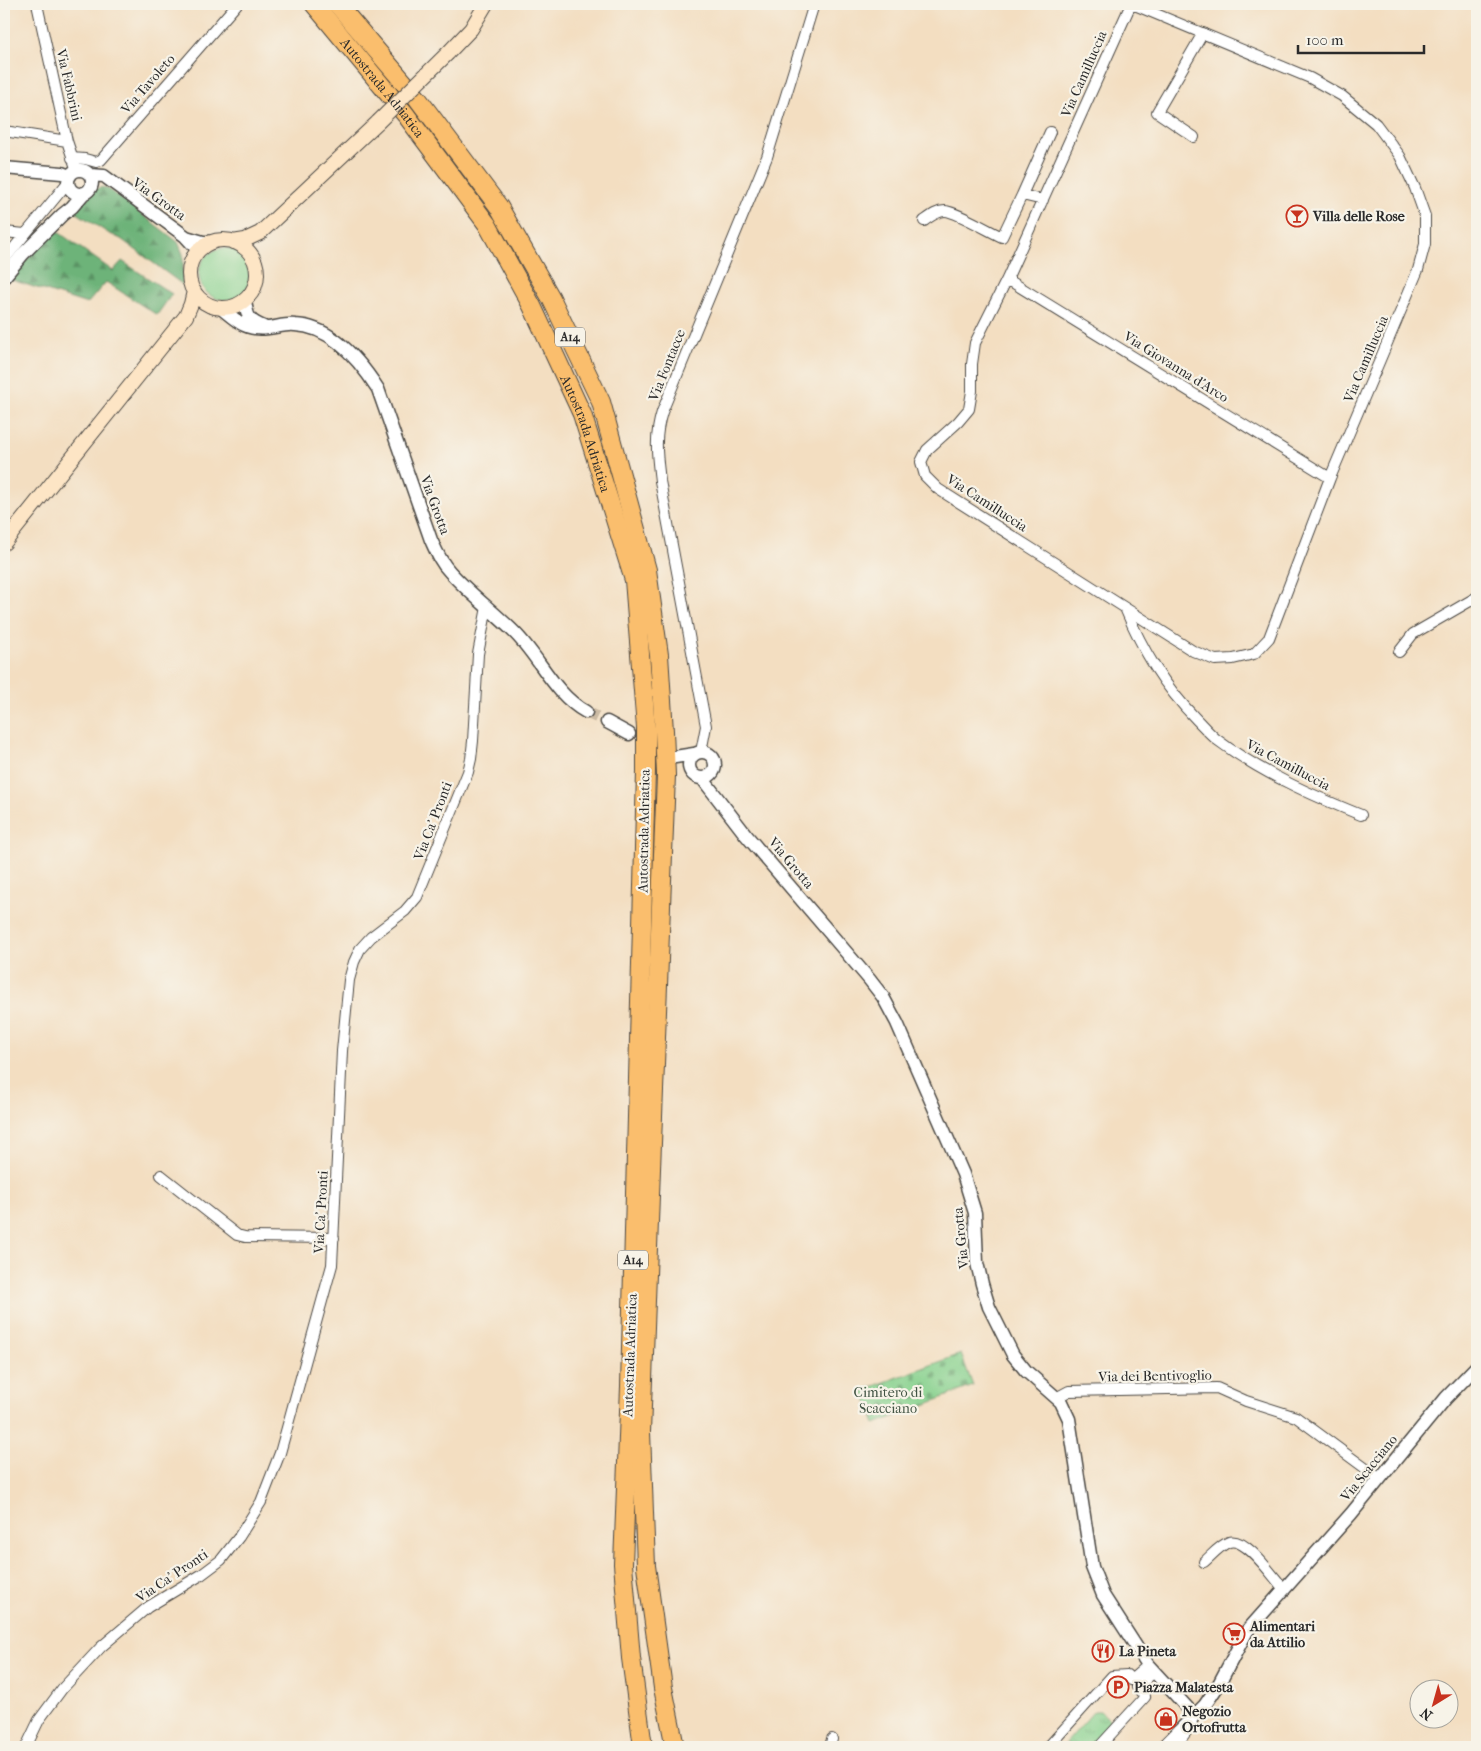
<svg xmlns="http://www.w3.org/2000/svg" width="1481" height="1751" font-family="'IM FELL French Canon',serif">
<style>
.green{fill:#87d18e;stroke:#597e5c}
.forest{fill:url(#forest-firs);stroke:#4c6f52}
.cemetery{fill:url(#cemetery-stones);stroke:#597e5c}
.park{fill:url(#park-tufts);stroke:#597e5c}
.lines{fill:none;stroke-linecap:round;stroke-linejoin:round}
.tertiary-tunnel{stroke:#cbbaa3;stroke-width:12;stroke-dasharray:12 6;stroke-linecap:butt}
.minor-casing{stroke:#494642;stroke-width:12}
.tertiary-casing{stroke:#494642;stroke-width:15}
.secondary-casing{stroke:#494642;stroke-width:16}
.motorway-casing{stroke:#494642;stroke-width:20}
.minor{stroke:#fff;stroke-width:10}
.tertiary{stroke:#fff;stroke-width:12}
.secondary{stroke:#fde5c5;stroke-width:14}
.motorway{stroke:#fabe6d;stroke-width:18}
.secondary-bridge-casing{stroke:#494642;stroke-width:16;stroke-linecap:butt}
.secondary-bridge{stroke:#fde5c5;stroke-width:14}
.labels{text-anchor:middle;dominant-baseline:central;stroke-width:4.5;stroke-linejoin:round;paint-order:stroke}
.shield{fill:#f7f3e8;stroke:#686764;stroke-width:1}
.shield-label{font-size:12px;font-weight:bold;fill:#2b2b2b}
.street-label{font-size:14px;fill:#2b2b2b;stroke:#f7f3e8}
.poi-label{font-size:14px;font-weight:bold;fill:#2b2b2b;stroke:#f7f3e8;text-anchor:start}
.park-label{font-size:14px;fill:#425444;stroke:#f7f3e8}
</style>
<defs>
<pattern id="forest-firs" width="22" height="20" patternUnits="userSpaceOnUse" patternTransform="scale(1.25)"><rect width="22" height="20" fill="#6db379"/><path d="M5 1l3.5 6h-7zM16 11l3.5 6h-7z" fill="#5a9263"/></pattern>
<pattern id="cemetery-stones" width="16" height="16" patternUnits="userSpaceOnUse" patternTransform="scale(1.25)"><rect width="16" height="16" fill="#87d18e"/><path d="M2 7V4a2 2 0 0 1 4 0v3zM10 15v-3a2 2 0 0 1 4 0v3z" fill="#6faa74"/></pattern>
<pattern id="park-tufts" width="24" height="20" patternUnits="userSpaceOnUse" patternTransform="scale(1.25)"><rect width="24" height="20" fill="#87d18e"/><path d="M3 7l-1-3M5 7V3M7 7l1-3M15 17l-1-3M17 17v-4M19 17l1-3" fill="none" stroke="#6faa74"/></pattern>
</defs>
<rect width="100%" height="100%" fill="#f7f3e8"/>
<filter id="ink" filterUnits="userSpaceOnUse"><feTurbulence type="fractalNoise" baseFrequency=".02" numOctaves="2"/><feDisplacementMap in="SourceGraphic" scale="10" xChannelSelector="R" yChannelSelector="G"/><feConvolveMatrix kernelMatrix="1 2 1 2 8 2 1 2 1" color-interpolation-filters="sRGB"/></filter>
<filter id="wash" filterUnits="userSpaceOnUse"><feTurbulence type="fractalNoise" baseFrequency=".0096" numOctaves="4" result="noise"/><feDisplacementMap in="SourceGraphic" scale="20" xChannelSelector="R" yChannelSelector="G"/><feGaussianBlur stdDeviation="1.12" result="paint"/><feColorMatrix in="noise" values="0 0 0 0 0 0 0 0 0 0 0 0 0 0 0 0 0 1.4 0 .05"/><feComposite in="paint" operator="in"/></filter>
<g filter="url(#wash)">
<rect width="100%" height="100%" fill="#f3dec1"/>
<path class="green" d="M199 274a26 26 0 1 1 52 0a26 26 0 1 1-52 0Z"/>
<path class="forest" d="M103 187 110 190 178 242 183 254V285L121 239 108 233 74 211 96 189Z
M54 229 113 271 122 261 172 294 157 315 106 282 87 304 9 279Z"/>
<path class="cemetery" d="M961 1354 973 1386 875 1424 863 1390Z"/>
<path class="park" d="M1094 1711H1100L1111 1721 1112 1727 1094 1747H1066V1743Z"/>
</g>
<g filter="url(#ink)">
<g class="lines">
<path class="tertiary-tunnel" d="M586 712 607 722"/>
<g class="minor-casing">
<path id="minor" d="M37 4 67 141 77 171
M1131 4 1007 279 975 343 972 364V391L969 409 958 422 927 450 921 462 925 476 938 489 1193 651 1215 660 1233 659 1254 654 1269 638 1330 478 1418 270 1425 244V216L1415 188 1400 156 1376 124 1342 96 1310 78 1132 4
M4 131 67 141
M1194 137 1157 112 1203 33
M72 158 85 159 96 162 101 160 237 4
M1022 195 1050 132
M924 221C931 216 937 211 945 211 955 211 991 232 1002 237L1022 195 1043 200
M4 232 25 234
M4 260 69 181
M1007 279 1330 478
M1125 608C1143 651 1163 685 1197 720 1203 726 1209 733 1216 739 1260 772 1309 794 1361 815
M1399 652 1413 634 1477 597
M701 752 706 726 660 481C657 455 654 438 662 412L767 157 814 4
M161 1175 237 1235 245 1237 334 1238
M1056 1398 1069 1391 1217 1388 1246 1401 1296 1417 1380 1479
M1204 1562C1211 1556 1220 1545 1229 1542 1246 1536 1273 1577 1284 1589
M26 1747 39 1720 62 1689 101 1647 148 1607 201 1575 221 1560 239 1537 261 1502 280 1453 332 1265 342 1051 349 980 354 962 360 949 371 937 405 911 417 897 468 772 471 759 473 741 478 654 487 607
M830 1747 832 1739
M1048 1747 1112 1676 1127 1675 1131 1680 1148 1665
M1099 1747 1145 1697 1137 1687 1154 1672
M1175 1747 1192 1724"/>
</g>
<g class="tertiary-casing">
<path id="tertiary" d="M4 168 62 173 70 176
M68 182a12 12 0 1 1 24 0a12 12 0 1 1-24 0Z
M90 175 104 176 185 236 196 248 197 253
M186 237 203 242H213
M4 277 23 254 62 215 72 207 84 193
M245 300C247 316 248 321 264 327
M221 308C237 321 246 331 268 328 277 327 286 324 295 325 331 326 360 361 378 389L431 540C436 551 441 563 450 572 470 594 494 612 515 633 540 658 554 694 586 712
M607 722 629 734
M689 765a13 13 0 1 1 26 0a13 13 0 1 1-26 0Z
M675 757 694 754
M702 778 746 835 869 979 883 997 897 1023 963 1174 975 1213 977 1263 982 1284 989 1307 1013 1355 1026 1371 1061 1402 1069 1419 1092 1567 1103 1595 1148 1665 1194 1715
M1163 1747 1205 1705 1219 1684 1247 1631 1351 1514 1446 1398 1477 1366"/>
</g>
<g class="secondary-casing">
<path id="secondary" d="M448 53 471 29 486 4
M189 274a34 34 0 1 1 68 0a34 34 0 1 1-68 0Z
M233 242 245 240 260 233 378 122
M4 543 186 316 191 304 194 291"/>
</g>
<g class="motorway-casing">
<g id="motorway">
<path id="s1" d="M314 4 406 115 487 224 532 306 582 414 634 580 646 728V771L630 1386 623 1564 631 1658 643 1747"/>
<path d="M337 4 418 99 499 207 551 298 601 402 647 570 659 655 664 731 666 775 641 1432 646 1566 663 1688 675 1747"/>
</g>
</g>
<use href="#minor" class="minor"/>
<use href="#tertiary" class="tertiary"/>
<use href="#secondary" class="secondary"/>
<use href="#motorway" class="motorway"/>
<g class="secondary-bridge-casing">
<path id="secondary-bridge" d="M378 122 448 53"/>
</g>
<use href="#secondary-bridge" class="secondary-bridge"/>
</g>
</g>
<defs>
<g id="bar-ring" transform="scale(1.125)"><circle r="9.5" fill="#f7f3e8" stroke="#c8321e" stroke-width="1.5"/><path d="M-6-5H6L.8 .8V4.5H3.5V6h-7V4.5H-.8V.8Z" fill="#c8321e"/></g>
<g id="supermarket-ring" transform="scale(1.125)"><circle r="9.5" fill="#f7f3e8" stroke="#c8321e" stroke-width="1.5"/><path d="M-6-5.5h2.5l.6 2H6L4.5 2H-2.5L-4.4-4H-6ZM-1.5 3.2a1.3 1.3 0 1 0 .1 0ZM3 3.2a1.3 1.3 0 1 0 .1 0Z" fill="#c8321e"/></g>
<g id="restaurant-ring" transform="scale(1.125)"><circle r="9.5" fill="#f7f3e8" stroke="#c8321e" stroke-width="1.5"/><path d="M-5-6h1v4h1v-4h1v4h1v-4h1v5L-1.5 .5V6h-2V.5L-5-1ZM5-6V6H3V1.5H1.5Q1.5-4 5-6Z" fill="#c8321e"/></g>
<g id="parking-ring" transform="scale(1.125)"><circle r="9.5" fill="#f7f3e8" stroke="#c8321e" stroke-width="1.5"/><path d="M-3.5-5.5H1a3.5 3.5 0 0 1 0 7H-1V5.5H-3.5ZM-1-3.4V-.6H.8a1.4 1.4 0 0 0 0-2.8Z" fill="#c8321e"/></g>
<g id="shop-ring" transform="scale(1.125)"><circle r="9.5" fill="#f7f3e8" stroke="#c8321e" stroke-width="1.5"/><path d="M-5-2.5h2.3a2.7 3.5 0 0 1 5.4 0H5L5.5 6h-11ZM-1.5-2.5h3a1.5 2.3 0 0 0-3 0Z" fill="#c8321e"/></g>
</defs>
<g fill-rule="evenodd">
<use href="#bar-ring" x="1297" y="216"/>
<use href="#supermarket-ring" x="1234" y="1634"/>
<use href="#restaurant-ring" x="1103" y="1651"/>
<use href="#parking-ring" x="1118" y="1687"/>
<use href="#shop-ring" x="1166" y="1719"/>
</g>
<g class="labels">
<g class="shield">
<rect x="555" y="327.5" width="30" height="19" rx="4"/>
<rect x="618" y="1250.5" width="30" height="19" rx="4"/>
</g>
<g class="shield-label">
<text x="570" y="337">A14</text>
<text x="633" y="1260">A14</text>
</g>
<g class="street-label">
<text transform="translate(1084 74) rotate(-66)">Via Camilluccia</text>
<text transform="translate(148 84) rotate(-49)">Via Tavoleto</text>
<text transform="translate(69 85) rotate(77)">Via Fabbrini</text>
<text stroke="none"><textPath href="#s1" startOffset="108">Autostrada Adriatica</textPath></text>
<text transform="translate(159 199) rotate(36)">Via Grotta</text>
<text transform="translate(1366 359) rotate(-67)">Via Camilluccia</text>
<text transform="translate(667 365) rotate(-68)">Via Fontacce</text>
<text transform="translate(1176 367) rotate(32)">Via Giovanna d'Arco</text>
<text stroke="none"><textPath href="#s1" startOffset="512">Autostrada Adriatica</textPath></text>
<text transform="translate(987 503) rotate(33)">Via Camilluccia</text>
<text transform="translate(435 505) rotate(70)">Via Grotta</text>
<text transform="translate(1288 765) rotate(28)">Via Camilluccia</text>
<text transform="translate(433 821) rotate(-69)">Via Ca' Pronti</text>
<text transform="translate(644 831) rotate(-89)">Autostrada Adriatica</text>
<text transform="translate(791 863) rotate(50)">Via Grotta</text>
<text transform="translate(321 1212) rotate(-87)">Via Ca' Pronti</text>
<text transform="translate(961 1238) rotate(-96)">Via Grotta</text>
<text transform="translate(630 1355) rotate(-88)">Autostrada Adriatica</text>
<text transform="translate(1155 1376) rotate(-1)">Via dei Bentivoglio</text>
<text transform="translate(1369 1468) rotate(-51)">Via Scacciano</text>
<text transform="translate(172 1576) rotate(-34)">Via Ca' Pronti</text>
</g>
<g class="poi-label">
<text x="1313" y="216">Villa delle Rose</text>
<text x="1250" y="1626">Alimentari<tspan x="1250" dy="16">da Attilio</tspan></text>
<text x="1119" y="1651">La Pineta</text>
<text x="1134" y="1687">Piazza Malatesta</text>
<text x="1182" y="1711">Negozio<tspan x="1182" dy="16">Ortofrutta</tspan></text>
</g>
<g class="park-label">
<text x="888" y="1392">Cimitero di<tspan x="888" dy="16">Scacciano</tspan></text>
</g>
</g>
<rect width="1481" height="1751" fill="none" stroke="#f7f3e8" stroke-width="20"/>
<g transform="translate(1434 1704) rotate(217)"><circle r="24" fill="#f7f3e8" stroke="#a5a39c"/>
<path d="M0-4L9 19L0 12L-9 19Z" fill="#c8321e"/>
<text y="-8" font-size="14" font-weight="bold" text-anchor="middle" fill="#2b2b2b">N</text>
</g>
<path d="M1298 45v8h126v-8" fill="none" stroke="#2b2b2b" stroke-width="2.5"/>
<text x="1306" y="45" font-size="15" fill="#2b2b2b" stroke="#f7f3e8" stroke-width="4" paint-order="stroke">100 m</text>
</svg>
